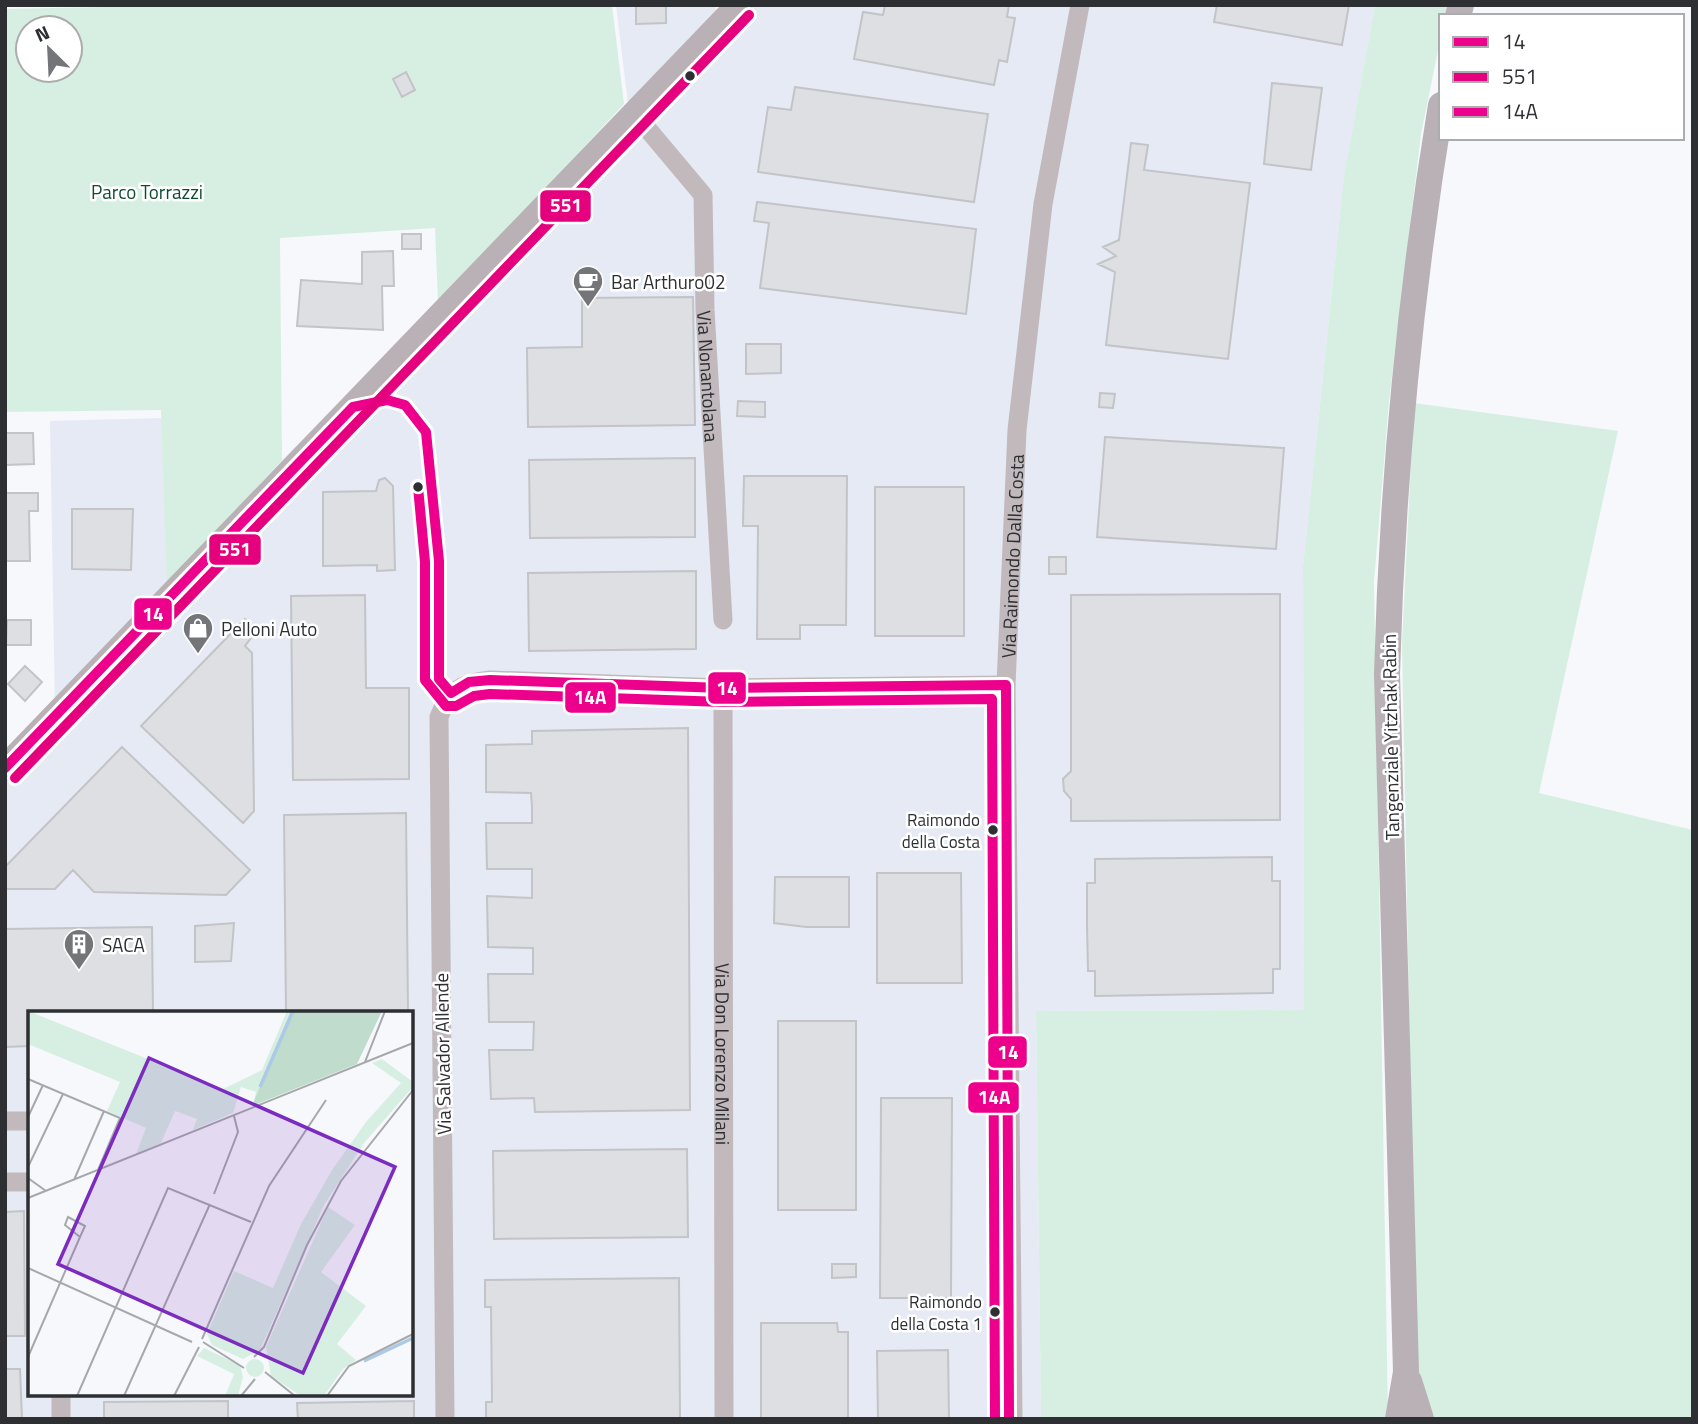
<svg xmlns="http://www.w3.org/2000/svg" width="1698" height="1424" font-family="'Titillium Web',sans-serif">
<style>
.built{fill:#e5eaf4;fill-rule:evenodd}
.green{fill:#d7efe2;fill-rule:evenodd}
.building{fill:#dedfe2;stroke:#c2c4c7;stroke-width:2}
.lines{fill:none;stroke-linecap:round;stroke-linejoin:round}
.minor{stroke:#c1b9bc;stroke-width:19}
.major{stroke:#b9b1b5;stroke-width:26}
.bus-1-casing{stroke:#fff;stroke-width:16}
.bus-2-casing{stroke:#fff;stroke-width:16}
.bus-3-casing{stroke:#fff;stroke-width:16}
.bus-1{stroke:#ec008c;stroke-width:10}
.bus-2{stroke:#e5007d;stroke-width:10}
.bus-3{stroke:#ec008c;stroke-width:10}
.bus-dot{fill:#2d2f32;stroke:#fff;stroke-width:2.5}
.labels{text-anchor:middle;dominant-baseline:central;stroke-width:5;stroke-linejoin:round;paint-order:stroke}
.bus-label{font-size:17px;fill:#2d2f32;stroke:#fff;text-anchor:end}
.park-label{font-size:19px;fill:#0f4c2e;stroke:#fff}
.poi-label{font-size:19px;fill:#2d2f32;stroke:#fff;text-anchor:start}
.street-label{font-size:19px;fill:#2d2f32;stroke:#fff}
.inset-river{fill:none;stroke:#accae6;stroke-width:3.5}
.inset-road{fill:none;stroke:#a6a8ab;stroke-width:2}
.view{fill:#7b2cbf;fill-opacity:0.15;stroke:#7b2cbf;stroke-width:3.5}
.inset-edge{fill:none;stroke:#2d2f32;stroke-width:3.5}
.line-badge{stroke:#fff;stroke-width:2.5}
.badge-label{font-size:19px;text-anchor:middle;font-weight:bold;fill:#fff}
</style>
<rect width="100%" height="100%" fill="#f6f8fc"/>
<path class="built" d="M616 5H715L716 11 722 5H1375L1344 175 1303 566 1304 1010 1036 1011 1041 1419H5V766L55 709 50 421 163 418 168 586 282 460 438 304 628 104ZM30 1013H411V1394H30Z"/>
<path class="green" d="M194 5H612L624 104 438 304 435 228 280 238 282 460 167 587 161 410 5 412V9ZM28 28H70V70H28Z
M1375 5H1447L1445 16H1441V36L1421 134 1389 401 1374 582 1388 1419H1041L1036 1011 1304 1010 1303 566 1344 175Z
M1414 403 1618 431 1539 793 1693 830V1419H1435L1416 1370 1402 643Z"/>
<path class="building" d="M636 5H666V23L636 24Z
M885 5H1009L1007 17 1015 18 1007 62 999 60 994 85 854 59 863 12 883 15Z
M1217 5H1349L1342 45 1214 22Z
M406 72 415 90 402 97 393 79Z
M1272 83 1322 88 1311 170 1264 164Z
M795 87 988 114 974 202 758 172 768 107 791 110Z
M1131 143 1148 145 1144 170 1250 183 1228 359 1106 345 1115 272 1098 264 1116 256 1103 247 1119 240Z
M757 202 976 229 966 314 760 288 769 223 754 221Z
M402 234H421V249H402Z
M393 251 394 286H382L383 330 297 326 301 280 362 284V252Z
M693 297 695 425 528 427 527 348 582 347V298Z
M746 344H781V373L746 374Z
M1100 393 1115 394 1113 408 1099 407Z
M738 401 765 402V417L737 416Z
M6 433H33L34 464 6 465Z
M1105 437 1284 448 1276 549 1097 537Z
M695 458V537L530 538 529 460Z
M744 476H847L846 625H800V639H757L758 526H743Z
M385 478 393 486 395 570 377 571V565L323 566V492L376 491 379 480Z
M875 487H964V636H875Z
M6 493H38V511H29L30 561H5Z
M72 509H133L131 570 72 569Z
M1049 557H1066V574H1049Z
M696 571V649L529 651 528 573Z
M1280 594V820L1071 821V799L1064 791 1063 779 1071 771V595Z
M365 595 366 688H409V779L293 780 291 596Z
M245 619 257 630 245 646 252 653 254 811 243 823 141 726Z
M7 620H31V645H6Z
M25 666 42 682 25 701 8 684Z
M688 728 690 1110 535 1112 534 1098 491 1099 489 1050H533L534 1022H489L488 974H533V948L488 947 487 896 532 898V869H487L486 823H532V807L531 793 486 792V745L532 744V731Z
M122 747 250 870 226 895 94 892 73 870 55 889H5V867Z
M406 813 408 1013H286L284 815Z
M1272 857V881H1280V969H1273V993L1095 996V971H1088L1087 926V883H1095V859Z
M877 873H961L962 983H877Z
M775 877H849V927H806L774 923Z
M234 923 231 961 195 962V926Z
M152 927 153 1013H30V1046L5 1047V929Z
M778 1021H856V1210H778Z
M881 1098H952L951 1298H880Z
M687 1149 688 1237 494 1239 493 1151Z
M24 1211 25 1336H5V1212Z
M832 1264H856V1277L832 1278Z
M679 1278 680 1419H486V1402H492L491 1307H485V1280Z
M761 1323H837L838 1332H848V1419H761Z
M948 1350 949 1419H878L877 1351Z
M5 1369H20L22 1419H5Z
M228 1401V1419H104V1402Z
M414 1401V1419H298L297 1403Z"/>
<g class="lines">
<g class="minor">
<path id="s1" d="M635 114 703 195 705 310 723 620"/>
<path id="s2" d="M723 688 724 1419"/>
<path d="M5 1121H30"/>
<path d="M5 1182H30"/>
<path d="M61 1394V1419"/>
<path d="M445 1419 439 717C449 690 462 683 490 680L723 688 1006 685"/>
<path id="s3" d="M1013 1419 1006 685 1017 430 1043 204 1080 5"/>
</g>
<path class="major" d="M1458 16 1461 5
M5 768 739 5
M1409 1381 1421 1419
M1398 1419 1406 1372 1387 674C1392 483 1410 293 1441 105"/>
<g class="bus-1-casing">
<path id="bus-1" d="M1006 685 1009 1419
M451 693 469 682 490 680 723 688 1006 685
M5 768 353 407 387 400 405 405 426 432 439 561V679L451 693"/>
</g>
<g class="bus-2-casing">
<path id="bus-2" d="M15 778 749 15"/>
</g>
<g class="bus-3-casing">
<path id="bus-3" d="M418 487 425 562V680L446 706H456L474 696 490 694 723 702 992 699 995 1419"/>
</g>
<use href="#bus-1" class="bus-1"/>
<use href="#bus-2" class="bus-2"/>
<use href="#bus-3" class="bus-3"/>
</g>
<defs>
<g id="cafe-pin" transform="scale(1.575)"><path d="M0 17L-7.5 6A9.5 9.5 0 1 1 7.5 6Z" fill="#737579" stroke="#fff"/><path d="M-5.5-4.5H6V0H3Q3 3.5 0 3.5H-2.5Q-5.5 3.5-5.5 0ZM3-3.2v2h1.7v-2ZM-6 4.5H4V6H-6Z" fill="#fff"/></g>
<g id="shop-pin" transform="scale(1.575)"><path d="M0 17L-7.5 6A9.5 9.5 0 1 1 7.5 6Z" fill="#737579" stroke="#fff"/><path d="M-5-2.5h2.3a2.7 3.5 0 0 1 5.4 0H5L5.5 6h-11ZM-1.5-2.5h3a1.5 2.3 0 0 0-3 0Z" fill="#fff"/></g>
<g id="building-pin" transform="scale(1.575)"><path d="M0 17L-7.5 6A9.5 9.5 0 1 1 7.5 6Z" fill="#737579" stroke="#fff"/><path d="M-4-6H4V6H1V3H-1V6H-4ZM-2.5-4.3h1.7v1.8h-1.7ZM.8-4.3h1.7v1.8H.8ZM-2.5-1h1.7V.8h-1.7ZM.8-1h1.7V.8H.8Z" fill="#fff"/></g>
</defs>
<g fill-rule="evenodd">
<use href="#cafe-pin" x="588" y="281"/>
<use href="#shop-pin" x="198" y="628"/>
<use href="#building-pin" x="79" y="944"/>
</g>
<g class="bus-dot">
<circle cx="690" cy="76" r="6"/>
<circle cx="418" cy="487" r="6"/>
<circle cx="993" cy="830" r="6"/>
<circle cx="995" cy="1312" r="6"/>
</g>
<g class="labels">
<g class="bus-label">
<text x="980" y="820">Raimondo<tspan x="980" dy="22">della Costa</tspan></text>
<text x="982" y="1302">Raimondo<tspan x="982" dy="22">della Costa 1</tspan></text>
</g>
<g class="park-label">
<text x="147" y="191">Parco Torrazzi</text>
</g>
<g class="poi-label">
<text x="611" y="281">Bar Arthuro02</text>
<text x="221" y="628">Pelloni Auto</text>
<text x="102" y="944">SACA</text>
</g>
<g class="street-label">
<text stroke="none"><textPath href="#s1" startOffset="287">Via Nonantolana</textPath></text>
<text stroke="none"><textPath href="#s3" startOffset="863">Via Raimondo Dalla Costa</textPath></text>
<text transform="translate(1390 737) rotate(-91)">Tangenziale Yitzhak Rabin</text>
<text stroke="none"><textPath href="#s2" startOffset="366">Via Don Lorenzo Milani</textPath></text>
<text transform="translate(442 1054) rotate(-91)">Via Salvador Allende</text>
</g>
</g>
<g transform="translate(28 1011)">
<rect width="385" height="385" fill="#f6f8fc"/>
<path d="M0 0 195 78 234 59 259 0H354L328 52 225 94 228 81 213 76 205 102 165 119 169 108 147 100 133 132 108 143 118 117 79 100 92 71 0 33ZM354 48 385 71V76L336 132 296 194 232 339 215 348 184 334 179 323 206 260 245 277 273 213 304 159 338 111 373 72 344 52ZM300 196 327 214 293 261 338 295 309 333 328 349 315 358 296 385H273L243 365 238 336ZM176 337 212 354 215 366 210 385H197L206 363 169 345ZM218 357a9 9 0 1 1 18 0a9 9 0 1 1-18 0Z" fill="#d7efe2"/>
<path d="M263 0H354L329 53 224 95Z" fill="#c0dccd"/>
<path class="inset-river" d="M232 76 265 0M336 350 385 327"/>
<path class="inset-road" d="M337 51 357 0M0 68 92 107 70 159M0 106 15 74M0 156 35 83M0 167 18 180M46 169 76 100M186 183 210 121 206 105M0 187 385 32M0 257 164 331M174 328 241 175 298 89M175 331 216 357M0 346 52 226 57 215 40 206 37 214 52 226M226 346 236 336 279 234 313 170 385 79M237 361 267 385M49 385 140 177 223 211M96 385 182 193M146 385 171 336M213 385 227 368M299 385 321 355 385 323"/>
<path class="view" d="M121 47 367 156 275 362 30 253Z"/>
<rect width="385" height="385" class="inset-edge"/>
</g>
<g class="line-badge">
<rect x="539" y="189" width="53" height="34" rx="7" fill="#e5007d"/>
<rect x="208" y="533" width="54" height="33" rx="7" fill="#e5007d"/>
<rect x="133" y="597" width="40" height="34" rx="7" fill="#ec008c"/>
<rect x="707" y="671" width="40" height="34" rx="7" fill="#ec008c"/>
<rect x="564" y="681" width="53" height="33" rx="7" fill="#ec008c"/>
<rect x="987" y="1035" width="41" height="34" rx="7" fill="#ec008c"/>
<rect x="967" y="1081" width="53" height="33" rx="7" fill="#ec008c"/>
</g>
<g class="badge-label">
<text x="566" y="212">551</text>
<text x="235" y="556">551</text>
<text x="153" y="621">14</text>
<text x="727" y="695">14</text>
<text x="590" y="704">14A</text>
<text x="1008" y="1059">14</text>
<text x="994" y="1104">14A</text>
</g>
<rect width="1698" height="1424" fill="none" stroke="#2d2f32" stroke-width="14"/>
<rect x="1439" y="14" width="245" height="126" fill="#ffffff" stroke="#abacad" stroke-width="2"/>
<rect x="1453" y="37" width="35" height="10" fill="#ec008c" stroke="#abacad" stroke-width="2"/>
<text x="1502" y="49" font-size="21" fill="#2d2f32">14</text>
<rect x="1453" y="72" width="35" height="10" fill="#e5007d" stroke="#abacad" stroke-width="2"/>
<text x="1502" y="84" font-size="21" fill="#2d2f32">551</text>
<rect x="1453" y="107" width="35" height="10" fill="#ec008c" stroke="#abacad" stroke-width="2"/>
<text x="1502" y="119" font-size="21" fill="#2d2f32">14A</text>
<g transform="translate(49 49) rotate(336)"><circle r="33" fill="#ffffff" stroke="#abacad" stroke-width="2"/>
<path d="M0-5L12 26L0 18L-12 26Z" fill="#737579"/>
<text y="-10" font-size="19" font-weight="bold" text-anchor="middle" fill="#2d2f32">N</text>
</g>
</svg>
